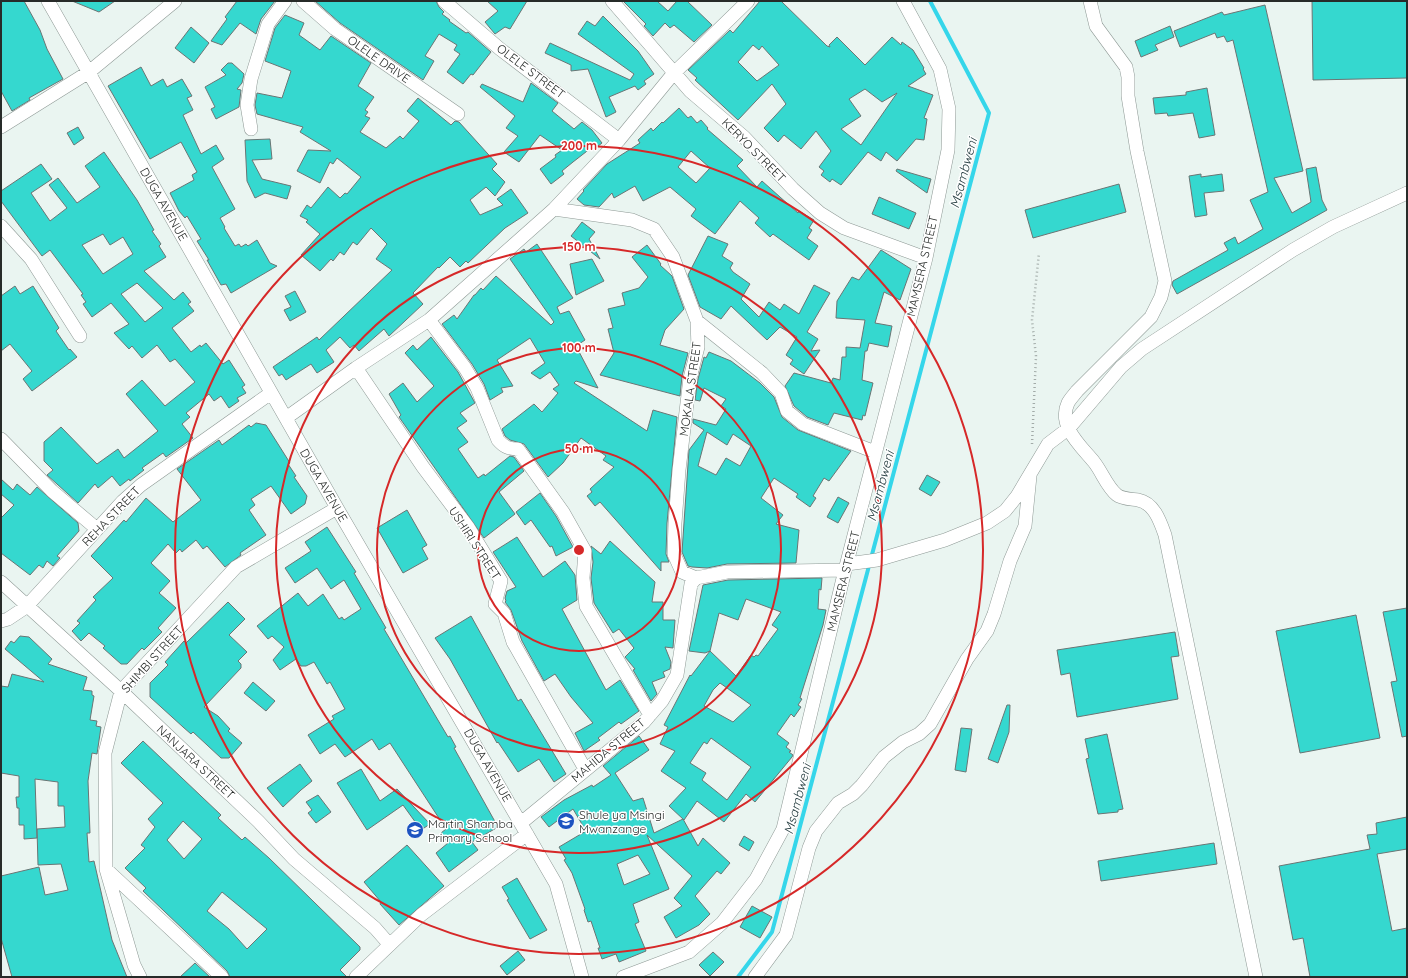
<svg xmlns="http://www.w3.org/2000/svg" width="1408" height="978" font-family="Quicksand,sans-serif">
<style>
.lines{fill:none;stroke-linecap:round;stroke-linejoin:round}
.stream{stroke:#35d6ea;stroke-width:4}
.building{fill:#35d8cf;stroke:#6a7574;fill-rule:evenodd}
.minor-casing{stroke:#8e9995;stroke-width:14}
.path{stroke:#a2aba8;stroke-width:2.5;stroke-dasharray:1 3;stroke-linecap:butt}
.minor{stroke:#fff;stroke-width:13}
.ring{fill:none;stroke:#d62828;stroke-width:2}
.labels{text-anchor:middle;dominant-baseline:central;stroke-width:3;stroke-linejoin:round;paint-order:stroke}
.street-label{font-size:12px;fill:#272b29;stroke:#fff}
.poi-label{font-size:12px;fill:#272b29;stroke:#fff;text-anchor:start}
.water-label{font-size:13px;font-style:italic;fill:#1f383b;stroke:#fff}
.centre{fill:#d62828;stroke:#fff;stroke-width:2}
.ring-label{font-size:12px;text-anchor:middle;font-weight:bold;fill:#d62828;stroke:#fff;stroke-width:3;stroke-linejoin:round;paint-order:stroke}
</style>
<rect width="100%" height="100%" fill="#eaf5f1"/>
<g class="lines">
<path class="stream" d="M738 977 772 932 989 113 930 1"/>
</g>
<path class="building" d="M1 1H24L40 30 47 49 63 79 29 98 30 100 12 111 1 91Z
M72 1H115L99 12Z
M237 1H275L261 19 256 34 240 23 222 45 211 41 227 19 225 17Z
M315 1H436L439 7 444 12 442 14 450 20 449 21 466 33 468 32 491 52 473 75 471 74 463 84 447 72 460 54 454 50 457 45 439 34 425 56 434 61 423 80 340 23Z
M487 1H527L510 29 505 27 495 34 485 22 498 11Z
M623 1H657L668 11 677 1H687L712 25 694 42 674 25 670 28 665 23 653 36 644 26 646 24Z
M760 1H781L827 46 830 47 829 45 837 37 865 65 892 37 901 45 902 42 913 50 924 68 923 69 926 74 908 86 933 95 924 118 927 119 924 140 916 139 897 161 886 152 881 161 868 152 841 185 832 179 830 182 821 175 824 171 819 167 831 151 816 131 801 149 784 135 778 142 764 128 786 104 772 84 738 120 695 80 697 78 688 70 730 30 733 33ZM753 45 759 50 762 46 779 65 757 81 738 62ZM865 89 882 102 897 93 861 145 841 129 861 116 849 99Z
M1312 1H1407V78L1313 80Z
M1265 5 1303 171 1274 178 1292 213 1311 202 1306 169 1316 167 1322 200 1327 210 1177 294 1172 285 1173 281 1228 250 1224 243 1235 237 1238 244 1263 229 1250 200 1268 192 1233 40 1227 42 1224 36 1217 38 1215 33 1180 47 1174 31 1222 12 1224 15Z
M285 15 304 23 299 35 320 50 331 36 371 63 358 86 374 97 365 110 368 112 365 116 370 118 360 132 386 148 400 136 403 139 419 121 407 111 418 98 451 125 455 121 459 122 497 164 492 169 505 182 495 196 486 187 470 200 480 215 503 205 497 199 511 189 528 213 505 228 468 263 466 261 460 267 450 257 439 268 438 267 413 293 423 304 389 336 384 329 359 351 354 345 350 348 340 337 326 350 334 362 317 373 311 364 286 380 282 374 279 376 273 367 317 337 319 340 392 270 376 259 387 244 371 228 357 245 353 242 344 255 340 252 333 261 331 259 320 271 301 255 320 234 306 222 308 220 300 216 307 205 311 208 328 187 340 198 345 193 347 194 361 177 337 158 333 164 330 162 320 183 297 171 308 150 331 151 300 132 303 127 257 114 255 105 257 93 282 98 291 71 265 61 275 28Z
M603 16 638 51 654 74 644 81 646 84 638 90 635 86 609 97 616 112 606 117 588 69 571 71V65L545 53 550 43 630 80 634 74 578 34 587 21 595 26Z
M1170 26 1174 37 1155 45 1158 50 1141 57 1135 41Z
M191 27 209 43 194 63 175 48Z
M228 63H232L244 74 242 83 237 89 241 90 239 107 216 119 211 109 215 107 205 87 226 75 221 70Z
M141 67 151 86 163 79 167 87 182 79 192 96 187 98 193 110 183 115 201 154 216 145 224 159 212 167 235 209 220 218 225 227 224 228 235 246 239 244 241 247 246 244 248 246 257 240 270 263 277 266 231 293 226 284 221 285 207 260H209L197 241 201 239 187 216 185 218 179 211 170 193 194 180 192 175 197 172 181 142 150 159 108 86Z
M531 83 558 103 552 111 574 129 582 122 592 130 602 143 593 150 591 148 573 162 562 171 564 174 551 184 540 169 556 157 555 155 562 150 540 135 519 162 504 152 518 136 506 128 515 116 480 87 482 84 523 102Z
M1207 88 1215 135 1199 138 1193 113 1168 116 1167 113 1155 114 1153 98 1186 95V92Z
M679 108 688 118 691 116 697 123 701 120 708 128 707 129 743 160 737 166 757 187 762 181 798 213 799 211 814 220 809 228 812 230 807 238 818 246 809 260 773 234 770 237 755 223 759 218 740 201 715 234 691 216 696 209 670 187 643 201 635 186 614 198 612 193 599 207 584 205 577 199 584 191 583 190 607 164 640 143 638 140 651 128 653 131 662 122 663 123ZM691 151 710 168 696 183 678 167Z
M78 127 84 138 74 145 67 133Z
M270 139 272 159 252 160 262 179 291 186 287 199 265 193 255 198 247 181 245 140Z
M104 152 137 200 154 230 152 231 161 244 159 246 166 257 144 271 174 300 183 292 191 302 188 304 194 311 172 328 191 352 200 345 201 347 206 343 223 364 229 360 245 385 242 387 246 393 237 398 239 401 229 408 221 396 214 401 209 394 186 413 190 417 182 424 193 438 166 457 163 453 142 468 144 470 130 481 129 479 120 486 112 476 98 488 95 484 78 503 47 475 53 470 44 461V442L61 427 97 464 118 449 124 458 158 431 126 394 142 380 165 406 195 382 175 359 170 362 157 345 142 358 132 346 129 349 114 333 129 324 111 303 92 317 83 304 86 302 81 295 83 294 50 250 42 256 1 201V191L41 164 52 179 31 193 50 221 67 208 49 185 58 178 77 203 100 187 85 166ZM103 234 110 245 123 237 133 254 103 274 82 245ZM137 283 163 308 145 322 121 294Z
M897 169 931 179 927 193 896 171Z
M1201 174V177L1222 174 1224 191 1204 193 1207 215 1195 217 1189 176Z
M1119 184 1126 212 1033 238 1025 210Z
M879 197 916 213 909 229 872 214Z
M582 222 595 232 589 239 600 259 571 236Z
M708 236 728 244 722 256 733 263 730 268 733 272 750 284 741 299 759 317 769 302 780 310 784 304 799 314 814 285 830 293 807 332 818 339 811 351 820 350 804 374 790 364 793 360 786 355 797 337 780 327 767 340 731 306 721 319 700 307 688 275Z
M537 244 573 298 557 307 560 314 569 311 585 340 576 346 598 388 576 381 574 383 647 431 653 410 677 417 667 523 666 554 669 562H661V571L600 502 595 506 587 496 592 492 590 489 614 467 603 460 606 456 581 438 563 463 548 477 524 444 510 440 505 436 502 429 534 404 542 412 558 393 553 389 559 385 550 372 540 379 531 373 545 363 530 338 497 360 513 386 501 388 503 392 490 400 484 384 472 364 442 324 454 315 457 319 474 295H475L481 288 483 290 496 276 551 325 554 322 510 259 524 249 526 252Z
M647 245 661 264 660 265 672 276 684 309 665 330 660 345 688 353 682 376 680 396 600 375 614 353 608 329 613 328 608 309 625 305 622 293 639 288 648 277 632 257Z
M881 250 911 269 900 300 884 292 875 323 892 326 888 347 869 343 867 351H865L862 380 873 383 865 416 863 415 862 420 834 413 828 425 807 417 794 406 785 386 794 373 831 383 833 378 840 380 842 357H846V347L860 348 865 320 836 318 837 301 852 277 859 280Z
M592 259 604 281 576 295 570 264Z
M15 286 20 294 33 286 59 328 56 331 69 350 70 349 77 357 32 391 23 379 32 371 10 344 1 351V296Z
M295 291 306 312 290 321 284 310 291 307 285 296Z
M431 337 458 372 475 403 460 413 467 421 457 428 468 442 458 449 478 478 484 474 485 476 510 456 514 457 524 471 499 492 515 514 484 538 399 417 401 415 389 394 403 383 417 402 434 386 405 353 413 345 417 350Z
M709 352 731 361 760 383 774 397 782 417 798 430 851 451 829 481 824 478 813 496 816 498 810 507 796 497 798 494 774 478 761 498 783 515 776 524 799 530 796 563 727 564 707 568 692 567 688 566 682 552 689 450 704 430 693 423V419L716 425 726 409 721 406 726 399 704 388 700 401 695 400 698 379 704 357 706 358ZM707 432 727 445 733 434 751 446 740 466 726 458 716 475 698 466Z
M256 423 266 425 290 463 288 464 296 476 294 477 307 496 305 504 291 514 271 486 251 499 255 505 249 510 266 535 240 553 241 555 225 567 207 546 203 549 196 540 182 552 180 549 176 553 168 544 151 563 170 581 159 593 176 608 158 628 162 632 144 650 142 648 127 664H121L103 648 105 646 89 633 81 641 72 631 80 623 77 621 96 600 93 597 113 578 91 556 124 520 126 522 146 498 173 522 201 500 177 469 219 440 222 445 249 425 251 427Z
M927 475 940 482 931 496 919 489Z
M1 479 13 490 17 484 30 495 37 487 78 523 79 531 57 556 60 558 53 566 47 561 43 568 39 565 30 575 1 553V518L14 505 1 494Z
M540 493 556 516 573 547 556 556 552 546 550 547 531 520 525 525 516 512Z
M838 497 849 503 838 523 827 517Z
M407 510 427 545 422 548 428 559 403 573 377 528Z
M327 527 356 572 354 573 386 628 384 629 448 737 450 736 456 747 454 748 498 827 472 842 478 850 449 872 436 853 448 843 441 833 446 829 390 743 379 750 372 739 345 757 335 744 320 754 308 735 334 719 332 716 345 709 330 682 327 684 314 662 306 666H301L296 659 280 670 273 660 284 647 272 636 268 639 257 626 298 593 308 606 323 594 339 619 342 617 344 620 361 609 344 580 331 589 317 568 295 583 285 568 311 551 305 542Z
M517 537 543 577 565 561 575 575 577 600 562 609 606 690 620 680 639 711 621 724 619 722 598 738 600 740 584 751 575 733 593 723 571 697 555 674 544 681 522 641 511 610 505 602 506 601 505 598 507 591 516 587 493 552Z
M610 541 655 582 652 602H663V620H675L673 648 665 647 671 662 670 669 663 672 665 677 652 682 657 694 651 701 633 670 635 669 625 657 634 648 619 629 613 633 594 603 591 578 593 562 591 546 601 554Z
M822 578 821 590 819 589 818 609 826 610 823 625 800 698 802 699 798 705 801 707 794 717 791 714 777 734 789 743 786 747 791 751 789 752 793 755 792 757 755 802 746 794 724 822 697 801 684 820 669 806 686 788 661 771 675 751 660 744 668 727 664 725 690 675 691 676 710 651 705 653 689 651 703 585 728 580ZM746 599 781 612 772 625 778 629 758 656 756 655 754 657 751 655 736 676 710 651 719 613 738 620ZM720 683 751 705 733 722 704 706 713 690ZM711 738 751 767 727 800 702 780 706 773 690 763 704 742 707 744Z
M228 602 245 619 229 635 247 652 238 661 241 664V668L204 707 218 716 230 729 228 731 242 743 229 758H221L193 732 191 734 183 727 150 697V683L168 665 165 662 184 641 186 643Z
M1407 608V736L1402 737 1391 682 1397 681 1383 612Z
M1356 615 1380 738 1300 753 1276 631Z
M471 616 518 701 521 699 566 774 554 782 539 759 518 772 498 742 497 743 450 659 435 638Z
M1175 632 1179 656 1171 657 1178 699 1077 717 1070 673 1061 675 1057 650Z
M20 636 29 637 52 659 48 664 87 677 83 690 92 691V695L94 696 90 720 97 721 96 726 101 727 97 754 92 753 88 781 90 833H87L89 862 94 861 112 940 127 977H12L1 938V876L39 867 45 895 68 890 61 864 38 865 37 829 65 827 64 806H58V782L35 779 37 838 24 839V825H19V808H17L16 797H19V776L1 773V686L8 687 12 674 44 682 5 649 11 641 14 643Z
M253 682 275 701 266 711 244 693Z
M1007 705H1010L1009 732 998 763 988 759Z
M961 728 972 729 966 772 955 770Z
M1107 734 1123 809 1118 810V812L1098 814 1086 759 1089 758 1085 739Z
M639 736 649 750 615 773 633 801 643 798 654 833 683 819 698 846 703 838 730 863 721 874 717 871 695 896 710 914 699 925 676 938 664 917 682 906 674 898 692 876 647 835 669 889 633 904 639 922 635 924 646 951 619 962 616 954 602 959 598 948H600L591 921 588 922 584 910 585 909 572 873 564 860 566 859 559 847 586 831 573 809 549 827 541 817 564 800 592 785 593 787 611 775 603 766ZM638 855 650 874 624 885 617 864Z
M143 741 221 815 218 818 242 840 245 837 269 858 360 947V950L340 970 347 977H230L227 971 143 891 146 888 125 868 145 848 141 845 155 827 148 819 163 803 121 763ZM183 821 202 839 184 859 167 840ZM222 892 267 929 247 949 229 929 207 911Z
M300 764 312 781 301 790 283 807 267 788Z
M361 769 380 801 397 789 430 824 421 830 403 805 367 830 337 783Z
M318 795 331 812 316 823 308 813 312 810 306 802Z
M1407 817V849L1377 854 1392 931 1407 928V977H1310L1303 938 1293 940 1279 866 1370 849 1367 835 1377 834 1376 823Z
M744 836 754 842 749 851 739 845Z
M1214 843 1217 864 1101 881 1098 861Z
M407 845 444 886 399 925 380 904 381 902 364 882Z
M517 878 547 930 530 939 507 900 509 899 502 887Z
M752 906 772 917 760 938 740 927Z
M518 951 525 960 507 975 500 966Z
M713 952 724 962 710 976 699 965Z
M195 963 210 977H180Z"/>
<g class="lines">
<g class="minor-casing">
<path id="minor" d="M48 1 337 508 556 884 582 977
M303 1 335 29 458 114
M444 1 500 49 619 140
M612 1 690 91 744 137 793 189 820 213 844 228 926 258
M1090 1 1096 26 1126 67 1128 77V96L1137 151 1165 281 1161 297 1151 317 1077 391C1074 395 1070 399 1068 403 1057 426 1082 447 1094 462 1102 472 1107 487 1117 495 1122 499 1132 499 1138 500 1154 503 1160 521 1165 535L1256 977
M1 127 89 72 175 1
M251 129 247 105 251 79 268 24 285 1
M554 209 632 220 654 229 673 257 697 321 698 347 690 378 679 470 675 523 674 554 682 572 696 578
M1 226 31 259 80 336
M429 320 465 368 477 388 498 440C504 447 509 449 518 449L563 512 585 551 583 578 586 606 650 715
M697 321 762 373 781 393 787 411 803 424 875 452
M356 368 423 467 468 527 501 581 495 604 504 613 513 642 585 769
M286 418 356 368 429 320 554 209 619 140 673 74 748 1
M1 439 52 491 97 529
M847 564 877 560 945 540 987 523 1005 511 1017 496 1048 444 1069 428 1121 367 1142 349 1293 250 1333 227 1407 193
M1 582 121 691 258 821 294 859 375 928 389 944
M1 621 8 619 26 607 123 501 141 485 271 393
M521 823 644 722 662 701 677 675 691 584 696 578 727 572 845 570
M106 869 222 977
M140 977 134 965 106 869 105 753 121 691 236 567 337 508
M356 977 421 915 527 834
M623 977 689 952 722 923 756 879 783 829 845 570 926 258 948 150 949 109 940 69 903 1
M755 977 786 935 809 848 816 831 838 803 853 794 862 785 884 757 903 742 919 734 930 724 967 659 987 631 994 614 1010 561 1025 526 1030 476"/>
</g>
<path class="path" d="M1032 444 1036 356 1032 320 1039 253"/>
<use href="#minor" class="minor"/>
</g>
<g class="ring">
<circle cx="579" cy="550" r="101"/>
<circle cx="579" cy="550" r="202"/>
<circle cx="579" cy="550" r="303"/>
<circle cx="579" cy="550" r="404"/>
</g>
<defs>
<g id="school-disc" transform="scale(0.9)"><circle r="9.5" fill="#1c53c0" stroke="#fff"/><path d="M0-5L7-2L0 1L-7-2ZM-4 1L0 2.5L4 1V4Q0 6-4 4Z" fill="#fff"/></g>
</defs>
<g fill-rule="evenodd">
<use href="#school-disc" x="566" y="821"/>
<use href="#school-disc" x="415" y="830"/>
</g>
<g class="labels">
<g class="street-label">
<text transform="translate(379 59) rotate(35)">OLELE DRIVE</text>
<text transform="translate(531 71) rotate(37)">OLELE STREET</text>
<text transform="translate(754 150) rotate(45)">KERYO STREET</text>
<text transform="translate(164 204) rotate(60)">DUGA AVENUE</text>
<text transform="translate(922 266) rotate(-77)">MAMSERA STREET</text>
<text transform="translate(690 389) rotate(-82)">MOKALA STREET</text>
<text transform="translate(324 485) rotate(60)">DUGA AVENUE</text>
<text transform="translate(111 516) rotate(-46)">REHA STREET</text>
<text transform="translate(475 543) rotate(57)">USHIRI STREET</text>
<text transform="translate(843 581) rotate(-76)">MAMSERA STREET</text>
<text transform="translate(152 659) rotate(-48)">SHIMBI STREET</text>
<text transform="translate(608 750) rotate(-40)">MAHIDA STREET</text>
<text transform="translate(196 762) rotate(43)">NANJARA STREET</text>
<text transform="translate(488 765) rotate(60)">DUGA AVENUE</text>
</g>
<g class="poi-label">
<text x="579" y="814">Shule ya Msingi<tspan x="579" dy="14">Mwanzange</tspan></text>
<text x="428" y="823">Martin Shamba<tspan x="428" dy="14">Primary School</tspan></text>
</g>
<g class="water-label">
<text transform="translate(963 173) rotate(-75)">Msambweni</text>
<text transform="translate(880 486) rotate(-75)">Msambweni</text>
<text transform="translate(797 799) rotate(-75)">Msambweni</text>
</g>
</g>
<circle cx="579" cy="550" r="6" class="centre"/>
<g class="ring-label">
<text x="579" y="150">200 m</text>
<text x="579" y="251">150 m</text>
<text x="579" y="352">100 m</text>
<text x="579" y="453">50 m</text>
</g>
<rect width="1408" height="978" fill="none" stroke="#272b29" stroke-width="4"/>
</svg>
